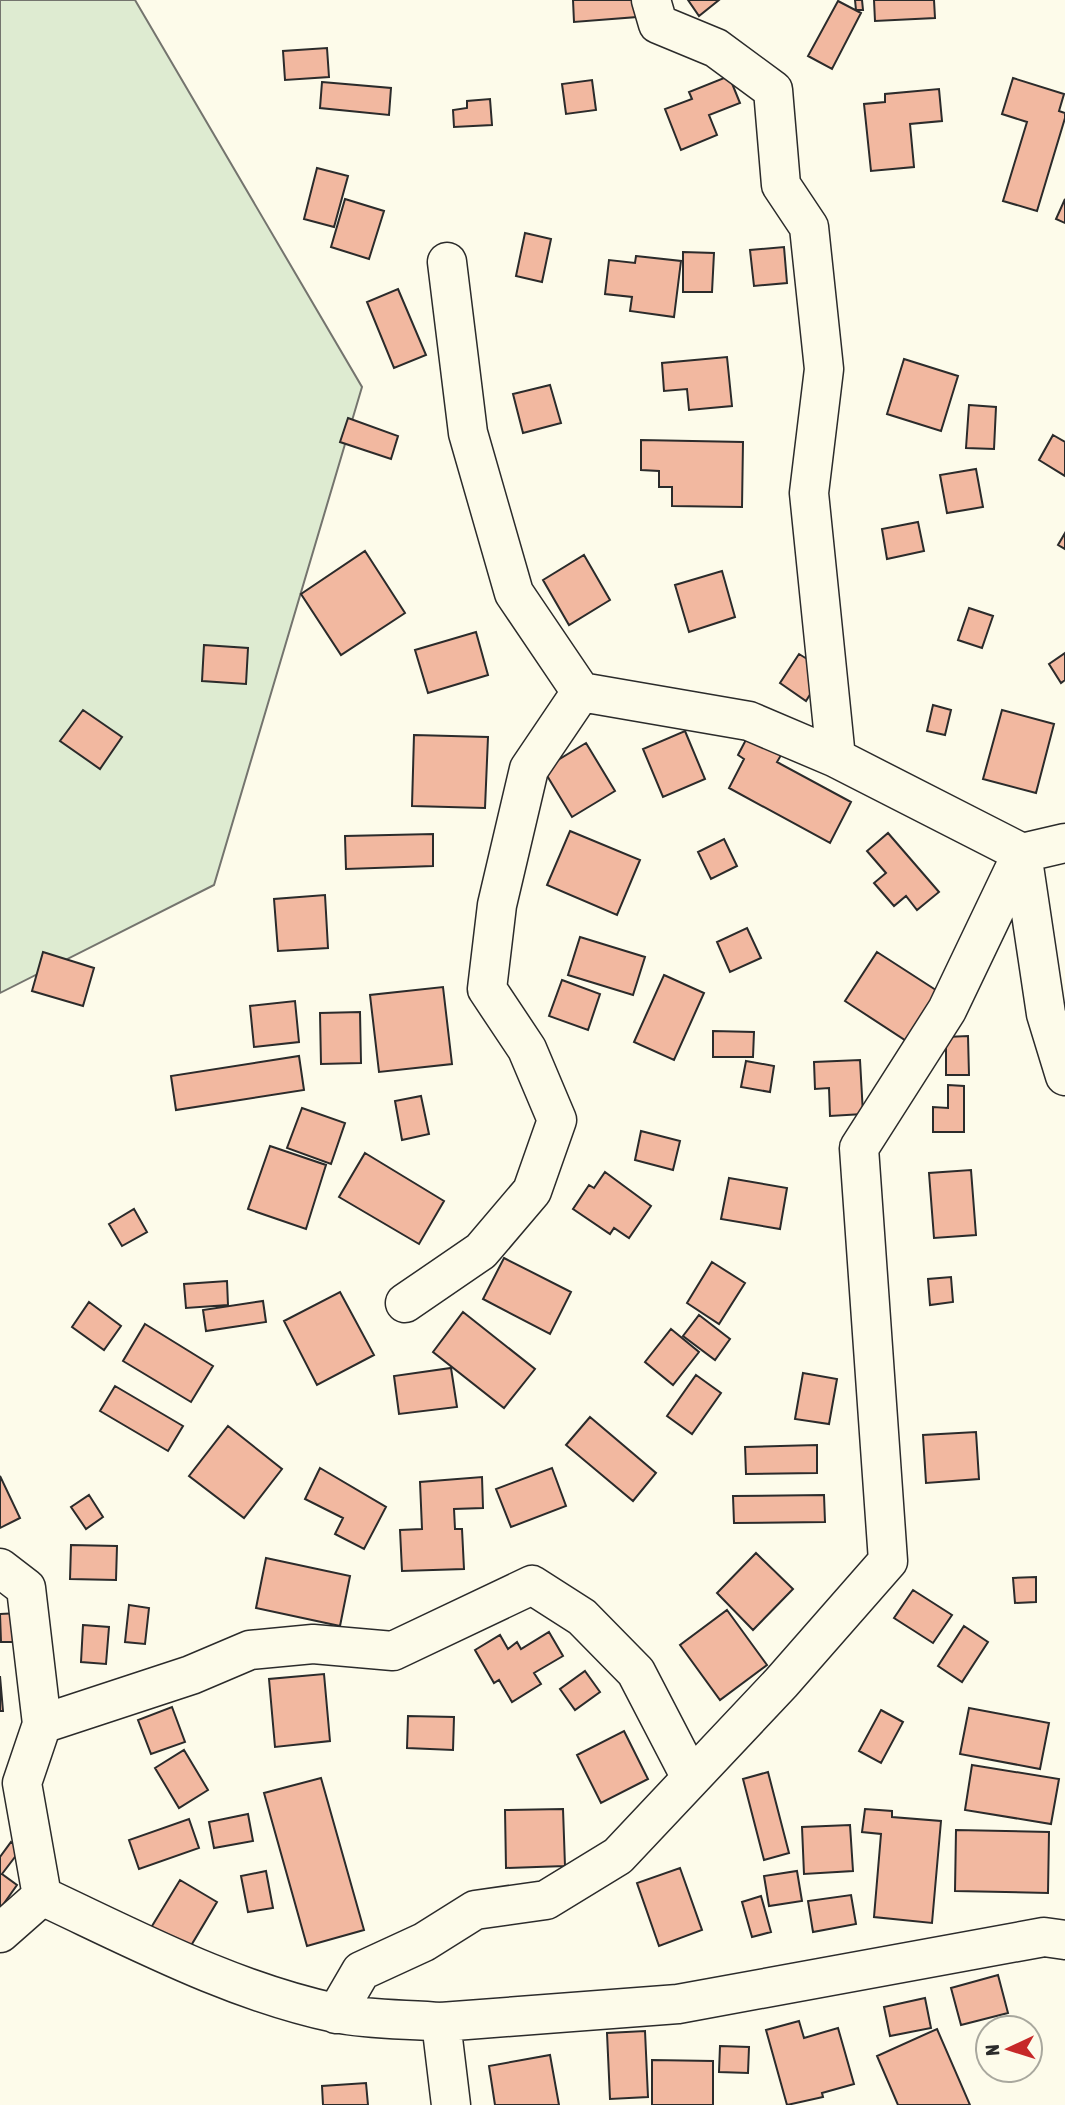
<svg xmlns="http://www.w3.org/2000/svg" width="1065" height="2105" font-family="'Asap Condensed',sans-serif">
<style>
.green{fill:#deebd1;stroke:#74746e;stroke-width:2}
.building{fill:#f2b8a0;stroke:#2b2b2b;stroke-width:2}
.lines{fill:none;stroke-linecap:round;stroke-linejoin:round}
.minor-casing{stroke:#2b2b2b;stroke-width:41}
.minor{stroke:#fdfbea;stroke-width:38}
</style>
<rect width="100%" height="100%" fill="#fdfbea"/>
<path class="green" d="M0 0H135L362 387 214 885 0 993Z"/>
<path class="building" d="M573 0H636L637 17 574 22Z
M688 0H719L699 16Z
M855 0H862L863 10H856Z
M874 0H934L935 18 875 21Z
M838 1 861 13 832 69 808 56Z
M327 48 329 77 285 80 283 51Z
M729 76 740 103 709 115 717 135 681 150 665 109 692 99 689 92Z
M1013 78 1064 94 1059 111 1065 113V118L1037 211 1003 201 1027 122 1002 114Z
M592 80 596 110 566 114 562 84Z
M322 82 391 88 389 115 320 108Z
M939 89 942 121 910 124 914 167 871 171 864 104 885 102V94Z
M490 99 492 125 454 127 453 110 467 108V101Z
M317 168 348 176 334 227 304 219Z
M345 199 384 211 369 259 331 247Z
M1065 199V223L1056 219Z
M525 233 551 239 542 282 516 276Z
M784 247 787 283 754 286 750 250Z
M683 252 714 253 712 292H683Z
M636 256 681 261 674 317 630 311 632 297 605 294 609 260 635 263Z
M398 289 426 355 394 368 367 302Z
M727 357 732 406 689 410 687 389 664 391 662 363Z
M904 359 958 376 941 431 887 414Z
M550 385 561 423 523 433 513 394Z
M969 405 996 407 994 449 966 448Z
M348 418 398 436 391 459 340 442Z
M1053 435 1065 442V476L1039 460Z
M641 440 743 442 742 507 672 506V487H659V471L641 470Z
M976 469 983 507 947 513 940 475Z
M918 522 924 551 887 559 882 529Z
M1065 533V549L1058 545Z
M365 551 405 613 341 655 301 594Z
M584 555 610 600 569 625 543 580Z
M722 571 735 617 689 632 675 585Z
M969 608 993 616 982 648 958 640Z
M476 632 488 675 428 693 415 650Z
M204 645 248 648 246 684 202 681Z
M1065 653V680L1061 683 1049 664Z
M799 654 825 670 806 701 780 683Z
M933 705 951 710 945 735 927 731Z
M83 710 122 737 100 769 60 741Z
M1002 710 1054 724 1036 793 983 779Z
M685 731 705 779 663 797 643 749Z
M750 732 784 750 777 762 851 802 830 843 729 788 744 759 738 755Z
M414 735 488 737 485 808 412 806Z
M586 743 615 791 572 817 543 769Z
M570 831 640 860 617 915 547 885Z
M888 833 939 892 917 910 906 896 894 906 874 883 886 873 867 851Z
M433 834V866L346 869 345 836Z
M724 839 737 866 711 879 698 852Z
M325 895 328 948 278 951 274 899Z
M747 928 761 958 730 972 717 942Z
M580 937 645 957 633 995 568 975Z
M43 952 94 968 83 1006 32 991Z
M877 952 942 994 911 1044 845 1001Z
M664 975 704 993 674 1060 634 1042Z
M562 980 600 994 588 1030 549 1016Z
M443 987 452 1064 379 1072 370 995Z
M295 1001 299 1042 254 1047 250 1006Z
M360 1012 361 1063 321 1064 320 1013Z
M713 1031 754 1032 753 1057H713Z
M968 1036 969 1075H946V1037Z
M299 1056 304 1090 176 1110 171 1076Z
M860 1060 863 1114 830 1116 829 1088 815 1089 814 1062Z
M746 1061 774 1066 770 1092 741 1087Z
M948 1085 964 1086V1132H933V1107L948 1108Z
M421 1096 429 1134 402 1140 395 1101Z
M302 1108 345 1123 331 1164 287 1148Z
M641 1131 680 1141 673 1170 635 1160Z
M270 1146 326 1165 306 1229 248 1209Z
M365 1153 444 1201 419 1244 339 1197Z
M971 1170 976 1235 934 1238 929 1173Z
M605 1172 651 1206 629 1238 614 1228 610 1234 573 1209 589 1185 594 1188Z
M729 1178 787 1188 780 1229 721 1219Z
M134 1209 147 1232 122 1246 109 1224Z
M504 1258 571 1292 550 1334 483 1299Z
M712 1262 745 1283 719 1324 687 1303Z
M951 1277 953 1302 930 1305 928 1279Z
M227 1281 228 1305 186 1308 184 1284Z
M340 1292 374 1355 317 1385 284 1321Z
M263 1301 266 1322 206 1331 203 1310Z
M89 1302 121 1326 104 1350 72 1327Z
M463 1312 535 1369 504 1408 433 1352Z
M699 1315 730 1339 715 1360 683 1336Z
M145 1324 213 1366 191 1402 123 1361Z
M671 1329 699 1352 673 1385 645 1362Z
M451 1368 457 1407 399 1414 394 1376Z
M803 1373 837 1379 829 1424 795 1419Z
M696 1375 721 1393 692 1434 667 1416Z
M115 1386 183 1426 168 1451 100 1411Z
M590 1417 656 1473 633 1501 566 1445Z
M228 1426 282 1469 244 1518 189 1476Z
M976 1432 979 1479 926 1483 923 1435Z
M817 1445V1473L746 1474 745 1447Z
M320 1468 386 1507 364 1549 335 1534 343 1518 305 1499Z
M552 1468 566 1506 511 1527 496 1489Z
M0 1476 20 1518 0 1528Z
M482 1477 483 1508 454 1509 455 1529H462L464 1569 402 1571 400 1530 422 1529 420 1482Z
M89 1495 103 1517 86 1529 71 1507Z
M824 1495 825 1522 734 1523 733 1496Z
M71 1545 117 1546 116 1580 70 1579Z
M756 1553 793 1589 753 1630 717 1593Z
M266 1558 350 1576 340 1626 256 1608Z
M1036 1577V1602L1015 1603 1013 1578Z
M913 1590 952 1615 933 1643 894 1618Z
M129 1605 149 1608 145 1644 125 1642Z
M727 1610 767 1665 720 1700 680 1645Z
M19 1613 20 1642H1L0 1614Z
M83 1625 109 1627 106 1664 81 1662Z
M964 1626 988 1642 962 1682 938 1666Z
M549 1632 563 1656 534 1673 541 1684 512 1702 499 1680 494 1683 475 1650 500 1635 508 1649 517 1642 521 1649Z
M585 1671 600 1692 575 1710 560 1689Z
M324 1674 330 1741 275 1747 269 1679Z
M0 1676 3 1711H0Z
M172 1707 185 1742 151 1754 138 1720Z
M969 1708 1049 1723 1040 1769 960 1754Z
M881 1710 903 1722 881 1763 859 1751Z
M408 1716 454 1717 453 1750 407 1748Z
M624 1731 648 1779 601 1803 577 1755Z
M184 1750 208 1790 179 1808 155 1768Z
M972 1765 1059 1779 1051 1824 965 1810Z
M768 1772 789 1853 764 1860 743 1779Z
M321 1778 364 1930 307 1946 264 1793Z
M563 1809 565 1866 506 1868 505 1810Z
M865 1809 892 1811V1817L941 1821 932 1923 874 1917 881 1834 862 1832Z
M248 1814 253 1841 214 1848 209 1822Z
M189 1819 199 1848 139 1869 129 1840Z
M850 1825 853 1871 804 1874 802 1827Z
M956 1830 1049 1832 1048 1893 955 1891Z
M11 1842 21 1849 2 1874 17 1885 0 1909V1857Z
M680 1868 702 1930 659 1946 637 1883Z
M266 1871 273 1908 248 1912 241 1876Z
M797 1871 802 1901 769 1906 764 1876Z
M180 1880 217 1902 186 1954 149 1931Z
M851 1895 856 1924 813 1932 808 1901Z
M761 1896 771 1932 752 1937 742 1902Z
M998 1975 1008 2013 961 2025 951 1988Z
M925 1998 931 2028 890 2036 884 2007Z
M799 2021 804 2038 838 2028 854 2084 822 2093 823 2097 787 2105 766 2030Z
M937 2029 970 2105H898L877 2056Z
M645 2031 648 2097 610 2099 607 2033Z
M720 2046 749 2047 748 2073 719 2072Z
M550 2055 559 2105H495L489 2066Z
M652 2060 713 2061V2105H652Z
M366 2083 368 2105H323L322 2086Z"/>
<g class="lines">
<g class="minor-casing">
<path id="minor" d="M651 0 658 24 716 48 773 90 781 185 809 227 824 369 809 493 836 758
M1065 843 1022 853 1046 1014 1065 1076
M405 1303 481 1251 532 1191 557 1120 527 1049 487 989 497 905 529 769 581 692
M0 1568 26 1588 42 1724 22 1783 42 1896C136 1940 232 1991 335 2013 369 2020 407 2019 441 2022
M42 1724 191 1675 250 1650 313 1644 393 1651 532 1585 582 1617 636 1672 690 1776
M0 1933 42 1896
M336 2014 361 1971 424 1942 475 1910 546 1900 618 1856 781 1683 888 1561 859 1148 947 1010 1022 853 836 758 749 721 581 692 514 593 468 433 447 262
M451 2105 441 2022 678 2004 1044 1937 1065 1940"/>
</g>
<use href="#minor" class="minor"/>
</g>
<g transform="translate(1009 2049) rotate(266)"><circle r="33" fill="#fdfbea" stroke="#a9a89e" stroke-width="2"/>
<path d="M0-5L12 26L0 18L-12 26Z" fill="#c62828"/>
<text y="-10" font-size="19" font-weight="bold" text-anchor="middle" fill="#2b2b2b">N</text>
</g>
</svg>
